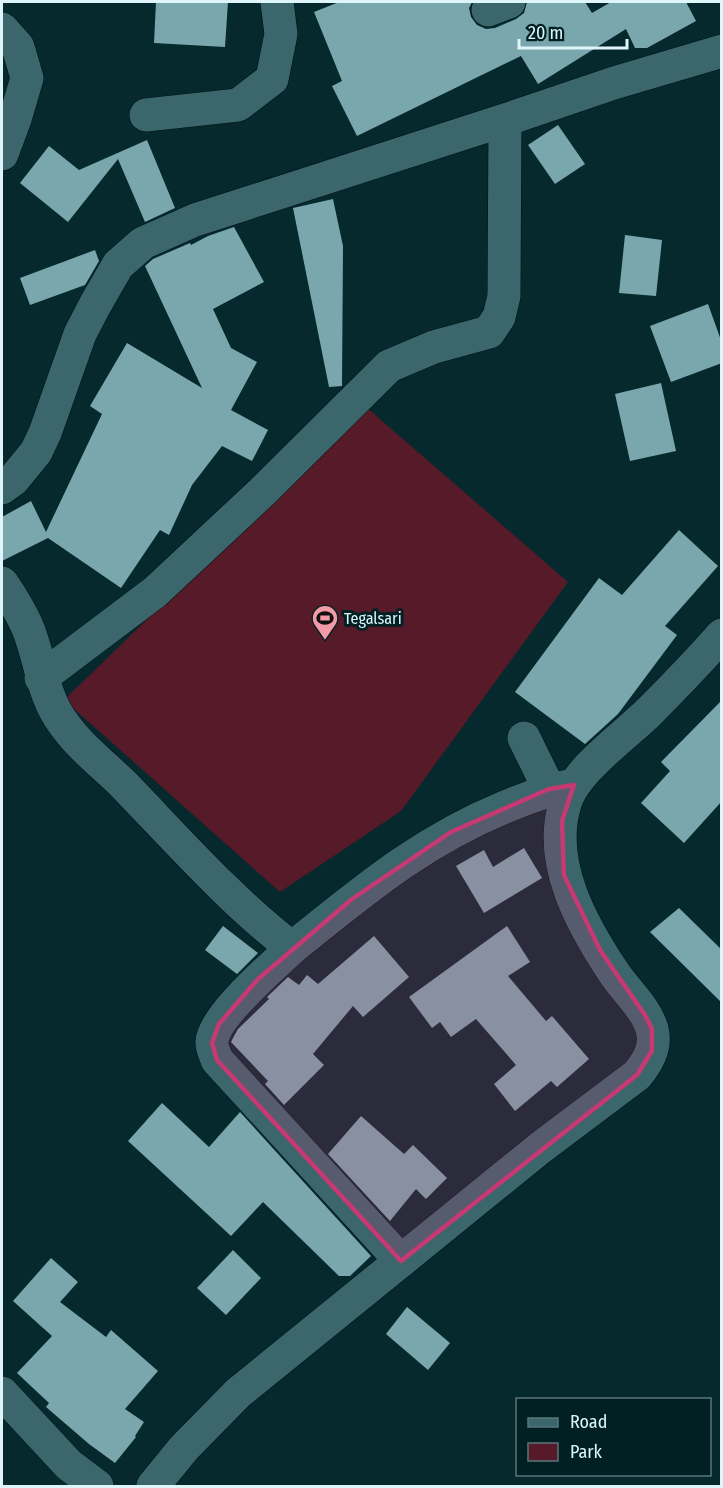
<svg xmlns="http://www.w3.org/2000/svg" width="723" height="1488" font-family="'Fira Sans Condensed',sans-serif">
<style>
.green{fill:#571a28}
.building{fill:#79a7ad}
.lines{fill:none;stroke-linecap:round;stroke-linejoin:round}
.minor-casing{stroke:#001114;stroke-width:34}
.minor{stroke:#3a666c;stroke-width:33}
.marked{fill:#c63973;fill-opacity:0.2;stroke:#c63973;stroke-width:4.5;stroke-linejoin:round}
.labels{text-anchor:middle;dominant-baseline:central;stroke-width:6;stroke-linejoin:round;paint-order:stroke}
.poi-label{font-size:16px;fill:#def6f9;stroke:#002024;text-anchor:start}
</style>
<rect width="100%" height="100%" fill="#06292d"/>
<path class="green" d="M366 407 568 582 401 811 280 892 64 700Z"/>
<path class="building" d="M156 2H228L225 47 154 43Z
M339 2H472L469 8 471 17 477 25 486 29 495 28 516 19 524 13 527 2H585L592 13 611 2H686L696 21 647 48H635L626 29 538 84 521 56 357 136 332 86 342 81 314 12Z
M558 125 585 164 555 184 528 145Z
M147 140 175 208 145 222 118 159 68 222 20 183 49 146 79 170Z
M333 199 343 246 342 386 329 387 293 208Z
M234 227 264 282 213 309 231 348 257 362 231 410 268 430 252 461 222 446 192 485 169 535 160 530 121 588 48 538 2 561V517L31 501 46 532 102 414 90 406 127 343 202 388 145 266 153 259 190 243 191 245 208 236Z
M625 235 662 240 656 296 619 293Z
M95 250 99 261 85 285 30 305 20 278Z
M708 304 722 343V363L671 382 650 326Z
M661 383 676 451 630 461 615 394Z
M679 530 718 566 665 626 677 635 618 714 585 744 515 692 599 578 622 595Z
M722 700V801L684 843 641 803 670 771 661 762Z
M524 848 542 878 484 913 456 866 484 850 493 867Z
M679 908 722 950V1003L650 932Z
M223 926 258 953 237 974 205 950Z
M507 926 530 962 508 976 546 1021 552 1016 589 1059 557 1087 551 1081 515 1111 494 1084 516 1065 476 1019 451 1037 440 1022 432 1028 409 997Z
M374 936 409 977 363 1017 353 1006 313 1054 324 1065 284 1105 265 1084 268 1081 231 1042 233 1038 238 1029 269 999 267 997 288 977 299 985 307 975 318 984Z
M162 1103 209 1147 240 1112 371 1256 350 1276H339L263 1202 231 1236 128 1141Z
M361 1116 404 1154 413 1145 447 1178 426 1199 416 1189 390 1221 328 1154Z
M233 1250 261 1278 226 1315 197 1288Z
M51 1258 78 1282 60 1302 106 1337 111 1330 158 1371 125 1409 144 1422 135 1436 136 1437 115 1463 89 1444 46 1407 49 1403 17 1373 52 1336 13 1301Z
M407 1307 450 1343 428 1370 386 1334Z"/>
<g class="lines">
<g class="minor-casing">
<path id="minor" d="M488 10 509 2
M2 29 18 47 27 78 15 119 2 154
M146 115 238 105 272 79 281 34 277 2
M2 488 13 480 36 452 45 433 80 334 95 305 118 265 143 243 195 220 505 120 614 83 722 51
M2 583C11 596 20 611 27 626 39 654 41 685 56 712 73 742 102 763 125 786 179 842 231 901 292 948 362 892 420 842 505 807 528 798 549 789 574 785
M41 678 155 592 262 492 389 366 434 347 489 332 499 317 504 296 505 120
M524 738 549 789
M292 948C272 967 215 1015 212 1041 211 1047 215 1054 217 1060L401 1261
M2 1393 69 1465 97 1486
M153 1486 184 1448 238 1393 540 1148 637 1075C648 1062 657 1047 652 1029 646 1008 626 991 614 973 582 925 547 863 565 804 574 771 626 735 650 711 675 686 699 661 722 635"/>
</g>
<use href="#minor" class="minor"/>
</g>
<path class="marked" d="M574 785 562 821 564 875 600 950 645 1015 652 1029V1051L637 1075 401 1261 217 1060 212 1043 219 1024 258 979 352 899 451 832 549 789Z"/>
<defs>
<g id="stadium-pin" transform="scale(1.35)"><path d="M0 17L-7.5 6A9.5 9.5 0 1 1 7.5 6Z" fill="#f39aa7" stroke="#002024"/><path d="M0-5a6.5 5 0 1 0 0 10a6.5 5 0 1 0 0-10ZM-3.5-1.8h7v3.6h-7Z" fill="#111"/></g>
</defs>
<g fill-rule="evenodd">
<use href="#stadium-pin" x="325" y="618"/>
</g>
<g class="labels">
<g class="poi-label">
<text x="344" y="618">Tegalsari</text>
</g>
</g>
<rect width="723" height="1488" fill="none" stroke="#def6f9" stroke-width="6"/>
<rect x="516" y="1398" width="195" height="78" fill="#002024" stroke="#597679" stroke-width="1.5"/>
<rect x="528" y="1418" width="30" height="9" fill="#3a666c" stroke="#597679" stroke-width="1.5"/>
<text x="570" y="1428" font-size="18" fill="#def6f9">Road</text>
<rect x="528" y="1443" width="30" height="18" fill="#571a28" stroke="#597679" stroke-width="1.5"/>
<text x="570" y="1458" font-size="18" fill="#def6f9">Park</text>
<path d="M519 39v9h108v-9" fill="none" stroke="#def6f9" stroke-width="3"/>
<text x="528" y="39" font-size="18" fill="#def6f9" stroke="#002024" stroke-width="4.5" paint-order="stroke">20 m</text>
</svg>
